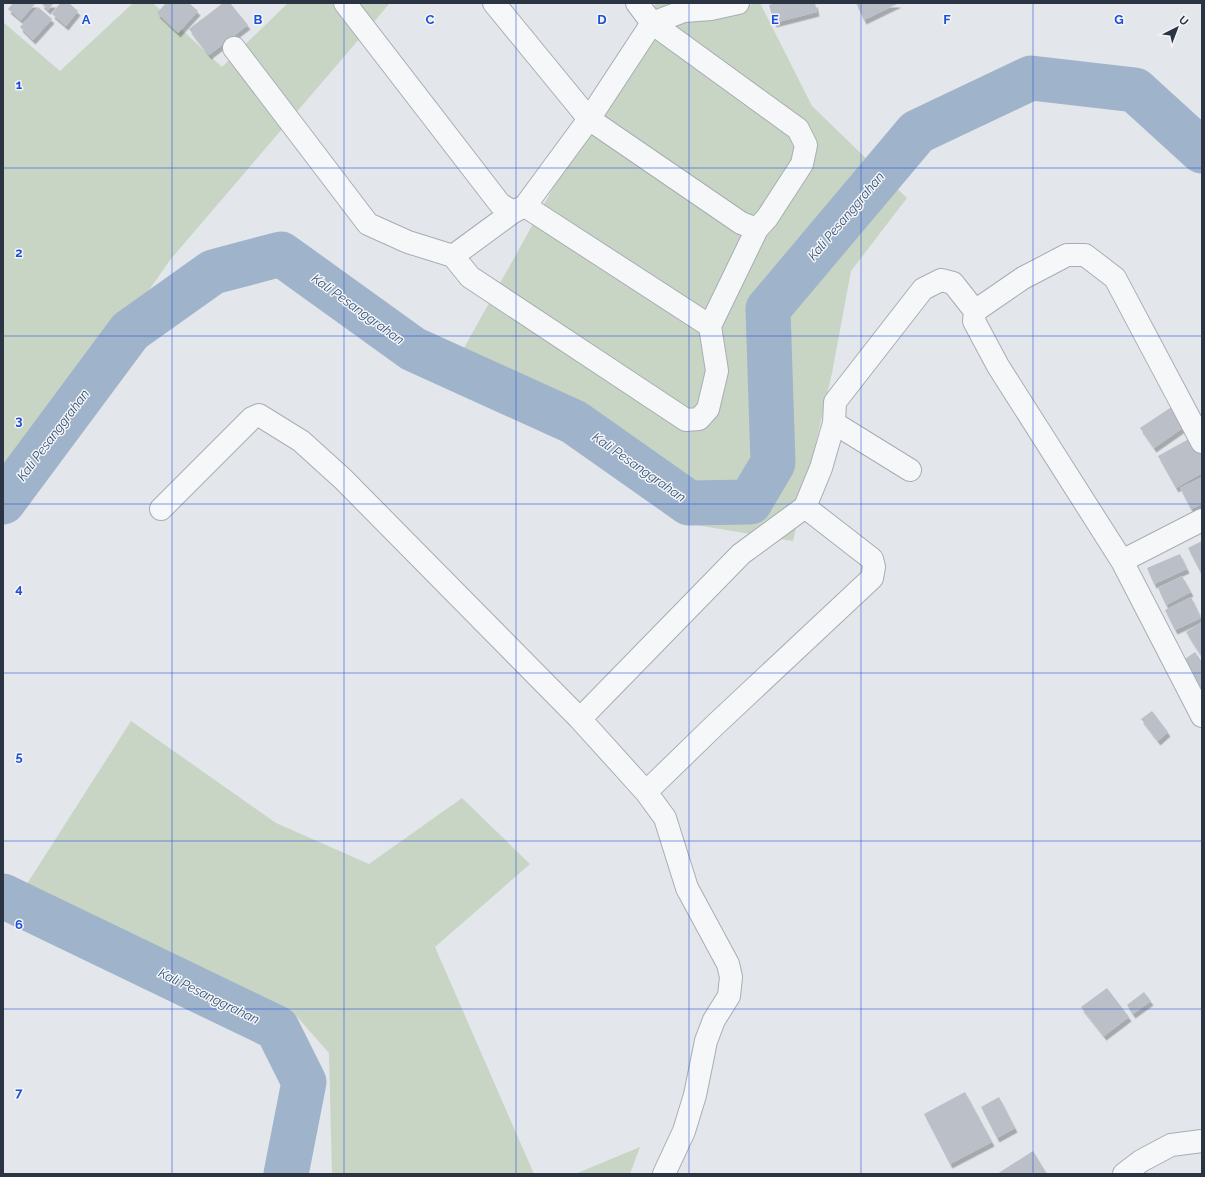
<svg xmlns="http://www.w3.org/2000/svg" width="1205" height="1177" font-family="Raleway,sans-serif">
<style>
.green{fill:#c8d5c4}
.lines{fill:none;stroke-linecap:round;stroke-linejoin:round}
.river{stroke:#9fb4ca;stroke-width:45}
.building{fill:#babfc8;filter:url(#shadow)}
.street-casing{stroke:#a8adb5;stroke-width:24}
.street{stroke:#f6f7f9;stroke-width:22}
.grid{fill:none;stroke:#1d4ed8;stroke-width:1;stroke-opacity:0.55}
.labels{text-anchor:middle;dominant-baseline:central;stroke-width:3;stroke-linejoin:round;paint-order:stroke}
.water-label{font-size:13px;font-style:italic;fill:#365276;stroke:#f3f5f8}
.grid-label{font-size:13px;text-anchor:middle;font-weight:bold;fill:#1d4ed8;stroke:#f3f5f8;stroke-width:3;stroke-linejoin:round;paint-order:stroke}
</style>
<defs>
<filter id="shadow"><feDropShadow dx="2.5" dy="4.5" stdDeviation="0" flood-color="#0004"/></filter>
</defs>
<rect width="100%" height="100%" fill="#e3e6eb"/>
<path class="green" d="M133 3H153L222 67 288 3H390L170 260 3 501V22L60 71Z
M656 3H675L712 21 755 3H760L812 106 907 198 851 271 832 373 793 541 684 523 454 366Z
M131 721 276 823 369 864 462 798 530 864 435 947 534 1174H332L329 1053 291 1010 211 1000 16 901Z
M640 1147 630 1174H575Z"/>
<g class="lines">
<path class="river" d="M3 502 130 331 213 272 281 254 413 349 574 422 689 503 750 502 773 463 768 309 917 132 1031 78 1135 90 1202 151
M3 896 277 1028 304 1082 286 1174"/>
</g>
<path class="building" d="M13 3H34L35 4 21 20 8 9Z
M41 3H54L48 10Z
M60 3H69L78 11 66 26 52 14Z
M166 3H189L198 11 178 33 157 13Z
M223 3H230L248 25 209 55 189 29Z
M776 3H815L817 12 774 23 769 5Z
M856 3H899L864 20Z
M38 7 52 19 33 40 20 27Z
M1173 406 1187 425 1154 448 1140 428Z
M1196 435 1202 446V473L1176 488 1158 456Z
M1202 477V504L1191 509 1180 488Z
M1202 541V575L1188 548Z
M1180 554 1187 569 1154 584 1147 568Z
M1182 576 1191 592 1166 605 1158 588Z
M1191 597 1201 618 1175 630 1165 610Z
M1202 622V657L1186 632Z
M1195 652 1202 662V687L1200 688 1182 661Z
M1152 711 1168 732 1158 741 1141 719Z
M1107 988 1129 1017 1104 1036 1081 1007Z
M1144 992 1151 1001 1133 1014 1127 1005Z
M965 1092 992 1142 950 1164 924 1114Z
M999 1097 1015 1128 997 1138 981 1107Z
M1033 1151 1047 1174H997Z"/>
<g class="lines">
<g class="street-casing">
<path id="street" d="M345 3 500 204 513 212 525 206 589 119 652 23 684 11 711 9 738 3
M494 3 589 119 741 223 757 229 767 218 802 164 806 145 798 129 652 23 637 3
M234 48 368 224 408 242 453 256 513 212
M525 206 710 326
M453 256 470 277 686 420 699 419 708 409 717 371 710 326 757 229
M1202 442 1115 278 1085 255H1067L1023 278 975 311 974 321 998 366 1122 561 1202 716
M910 470 834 423 835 402 923 289 941 280 953 283 975 311
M161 509 252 418 259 415 301 441 343 479 580 719 646 792
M1122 561 1202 520
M580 719 741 554 805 507 821 468 834 423
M664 1174 684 1131 695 1095 706 1041 714 1020 729 996 731 977 728 964 687 888 665 818 646 792 715 725 872 578 874 567 872 559 805 507
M1124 1174 1141 1161 1171 1145 1202 1141"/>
</g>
<use href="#street" class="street"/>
</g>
<path class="grid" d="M172 3V1174M344 3V1174M516 3V1174M689 3V1174M861 3V1174M1033 3V1174M3 168H1202M3 336H1202M3 504H1202M3 673H1202M3 841H1202M3 1009H1202"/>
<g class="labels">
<g class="water-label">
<text transform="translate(846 216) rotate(-50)">Kali Pesanggrahan</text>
<text transform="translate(358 309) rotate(36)">Kali Pesanggrahan</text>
<text transform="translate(53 435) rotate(-53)">Kali Pesanggrahan</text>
<text transform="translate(639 467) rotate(35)">Kali Pesanggrahan</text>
<text transform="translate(209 996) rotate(26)">Kali Pesanggrahan</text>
</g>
</g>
<g class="grid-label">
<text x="86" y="24">A</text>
<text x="258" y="24">B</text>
<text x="430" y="24">C</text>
<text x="602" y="24">D</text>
<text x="775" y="24">E</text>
<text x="947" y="24">F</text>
<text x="1119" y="24">G</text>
<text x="19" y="89">1</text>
<text x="19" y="257">2</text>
<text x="19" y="425">3</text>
<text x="19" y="593">4</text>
<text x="19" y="761">5</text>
<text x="19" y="929">6</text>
<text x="19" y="1097">7</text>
</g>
<rect width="1205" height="1177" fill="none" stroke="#2b3443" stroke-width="8"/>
<g transform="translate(1177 28) rotate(42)" stroke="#f3f5f8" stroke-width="3" paint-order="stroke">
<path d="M0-3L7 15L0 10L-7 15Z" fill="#2b3443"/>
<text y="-6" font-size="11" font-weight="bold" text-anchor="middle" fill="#2b3443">U</text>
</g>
</svg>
